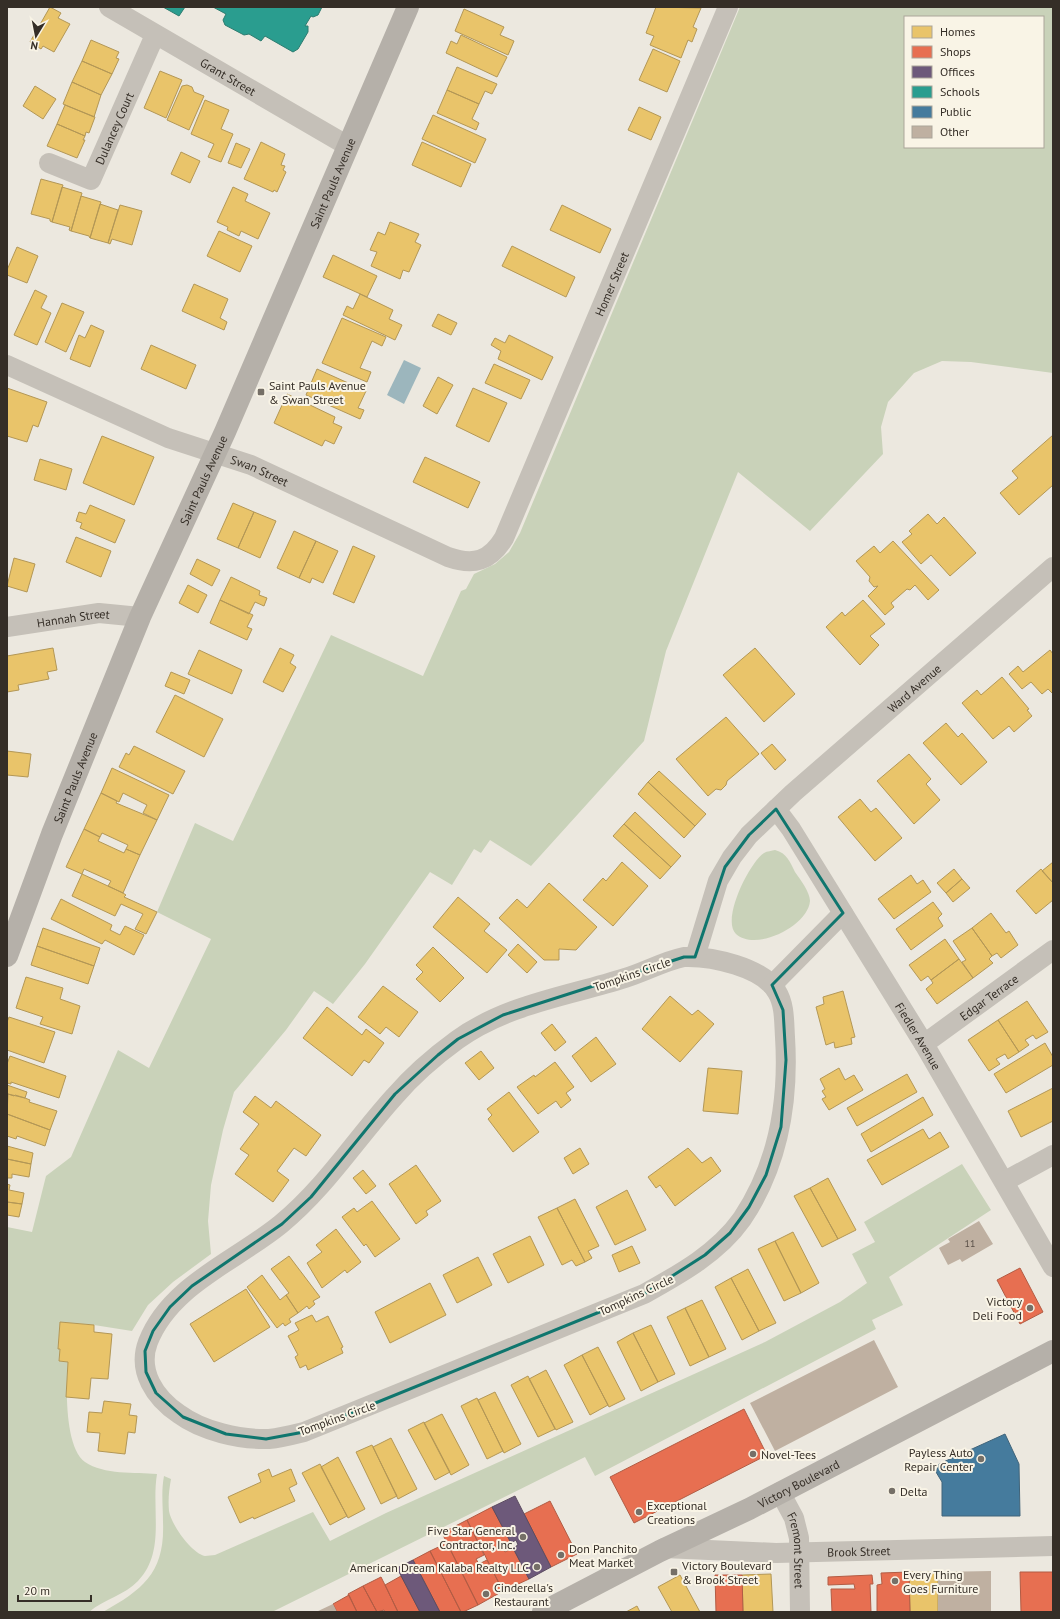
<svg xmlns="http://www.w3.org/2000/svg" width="1060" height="1619" font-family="'PT Sans',sans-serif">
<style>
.green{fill:#c9d2b9;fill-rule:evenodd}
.water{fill:#9cb6bd}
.homes{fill:#e9c46a;stroke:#b39756}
.shops{fill:#e76f51;stroke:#b25c44}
.offices{fill:#6d597a;stroke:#5c4c61}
.schools{fill:#2a9d8f;stroke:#2d7c70}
.public{fill:#457b9d;stroke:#40647a}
.building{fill:#bfb0a1}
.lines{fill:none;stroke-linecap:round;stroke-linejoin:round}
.street{stroke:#c5c0b8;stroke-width:20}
.secondary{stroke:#b5b0a9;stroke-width:22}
.marked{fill:none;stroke:#0f766e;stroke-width:3;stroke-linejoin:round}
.poi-dot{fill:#756f67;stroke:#f9f4e6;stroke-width:1.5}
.labels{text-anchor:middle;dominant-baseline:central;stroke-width:4;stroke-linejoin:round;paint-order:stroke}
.number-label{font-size:10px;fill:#584e46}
.street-label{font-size:12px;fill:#352e27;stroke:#f9f4e6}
.poi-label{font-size:12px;fill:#352e27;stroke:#f9f4e6;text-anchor:start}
</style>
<rect width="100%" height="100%" fill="#ece8df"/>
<path class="green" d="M740 7H1053V373L971 362 942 361 914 373 888 402 881 427 883 454 810 531 738 472 666 651 644 741 531 866 490 840 481 853 474 849 452 885 430 872 365 964 333 1004 314 991 286 1030 234 1092 223 1130 211 1185 208 1221 211 1254 173 1282 148 1305 132 1331 94 1325 60 1322 58 1349H60L59 1361 68 1362C66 1383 64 1447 85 1462 104 1475 135 1472 157 1474 151 1510 166 1552 138 1581 125 1595 104 1599 89 1612H7V1227L32 1232 46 1176 71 1157 118 1050 149 1068 211 939 157 912 195 823 233 841 331 635 423 676 461 591 466 589 474 574 495 564 509 552 520 533ZM905 17H1043V147H905Z
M775 850C787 853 790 862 795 872 800 879 810 892 810 901 808 926 756 952 736 934 721 920 749 863 764 853 767 851 772 851 775 850Z
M962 1164 991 1210 889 1277 903 1305 872 1320 876 1329 595 1476 585 1457 272 1612H103C144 1589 165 1572 163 1522 163 1506 161 1492 164 1476L171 1479C169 1490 168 1500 169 1511 171 1524 191 1553 205 1556 208 1556 212 1555 215 1555L313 1512 330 1541 386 1513 765 1342 840 1302 867 1283 852 1254 875 1242 864 1222Z"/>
<path class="water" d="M404 360 421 368 404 404 387 395Z"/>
<path class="homes" d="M50 7 61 13 58 18 70 24 54 52 43 46 41 49 30 42Z
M656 7 701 8 693 27 697 29 692 42 688 40 681 58 650 45 654 36 646 33Z
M464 9 504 27 500 35 514 41 508 55 455 31Z
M461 35 507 57 497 77 446 53 451 41 457 44Z
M91 40 119 52 116 58 119 59 112 74 82 61Z
M653 49 680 61 667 92 639 80Z
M82 61 112 74 101 95 72 82Z
M457 67 497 84 492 94 485 91 479 104 447 90Z
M160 71 182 80 166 118 144 108Z
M72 82 101 95 94 117 63 104Z
M187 85 192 87 194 92 204 96 189 130 167 120 182 86Z
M35 86 56 99 43 119 23 106Z
M447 90 479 104 472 119 479 123 476 130 437 113Z
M205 100 229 110 221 129 233 134 221 162 208 157 214 144 191 134Z
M65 105 95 117 89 133 86 132 85 136 57 124Z
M639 107 661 117 651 140 628 130Z
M433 115 486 139 475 163 422 139Z
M57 124 85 136 83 140H85L77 158 47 146Z
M261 142 285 154 281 165 285 166 283 170 286 172 277 192 274 190 273 192 244 179Z
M422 142 471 164 461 187 412 165Z
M236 143 250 149 241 168 228 163Z
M181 152 200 161 190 183 171 174Z
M41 179 63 185 52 222 50 221V219L31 214Z
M62 187 82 193 71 231 69 230 70 227 52 222Z
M233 187 248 194 245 201 270 213 258 239 241 231 239 236 227 230 228 227 217 222Z
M81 196 101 202 90 238 89 236 71 231Z
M100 204 118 210 108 243 90 238Z
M120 205 142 211 132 245 112 239 110 244 108 243Z
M562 205 611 229 600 253 550 230Z
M390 222 419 234 415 242 421 245 409 272 403 270 400 279 371 266 377 252 370 250 378 232 385 235Z
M219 231 252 246 240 272 207 256Z
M512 246 575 277 566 297 502 266Z
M17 247 38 256 27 283 7 275V270Z
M333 255 377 276 367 297 323 277Z
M194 284 228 299 220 318 227 322 224 330 182 311Z
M35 290 47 296 41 308 51 313 37 345 14 335Z
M360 294 393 310 389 319 402 325 395 340 343 315 347 306 353 309Z
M62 303 84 312 66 352 45 342Z
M438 314 457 323 451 335 432 326Z
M342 318 386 337 382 346 372 341 360 368 371 372 367 382 322 363Z
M91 325 104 331 90 367 70 359 79 335 85 338Z
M509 335 553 357 542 380 498 359 501 351 491 345 495 338 505 343Z
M151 345 196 365 186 389 141 369Z
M494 364 530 380 521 399 485 383Z
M317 369 366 391 358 408 364 410 360 419 306 395Z
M438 377 453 385 437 414 423 406Z
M7 388 47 402 38 427 33 425 27 442 7 436Z
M473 388 507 403 489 442 456 426Z
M287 394 335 417 333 423 342 427 334 444 325 440 322 446 274 423Z
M1053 435V485L1019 515 1000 493 1018 478 1012 471Z
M102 436 154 457 134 505 83 483Z
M425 457 480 482 468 508 413 482Z
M40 459 72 469 66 490 34 480Z
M233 503 254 512 238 548 217 539Z
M90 505 125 520 115 543 80 528 82 523 76 521 79 512 86 514Z
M254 512 276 521 260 558 238 548Z
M928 514 937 524 944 517 976 553 950 576 931 555 921 564 902 542 912 534 909 531Z
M294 531 316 541 299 578 277 568Z
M76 537 111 551 101 577 66 562Z
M316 541 338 551 323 583 312 578 310 583 299 578Z
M893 541 939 590 928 600 915 585 910 590 907 589 891 603 894 607 885 615 868 596 878 586 874 587 869 581 870 577 856 561 874 546 880 553Z
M353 546 375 556 354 603 333 594Z
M14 558 35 564 27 592 7 586Z
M197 559 220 570 212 586 190 574Z
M231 577 260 591 259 595 267 598 264 606 255 602 249 614 220 600Z
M188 585 207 595 198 613 179 603Z
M220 600 253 615 247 627 252 629 247 640 210 623Z
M863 600 885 624 870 636 879 645 860 665 826 627 842 612 845 616Z
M53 648 57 670 47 672 49 679 18 685 19 690 7 692V656Z
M280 648 294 655 290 663 296 667 283 692 263 682Z
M755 648 795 694 764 722 723 675Z
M199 650 242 670 232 694 188 674Z
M1050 650 1053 654V692L1052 693 1048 689 1042 694 1031 682 1022 689 1009 674 1018 666 1023 672Z
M171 672 190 680 184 694 165 686Z
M1002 677 1029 709 1027 710 1032 716 1014 732 1009 726 993 739 962 703 977 690 981 695Z
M175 695 223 719 204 757 156 732Z
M726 717 759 754 727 781 726 785 721 790 716 789 708 796 676 759Z
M946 723 958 737 962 733 987 762 961 785 923 743Z
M772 744 786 760 775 770 761 753Z
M134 746 185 771 173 794 119 767 126 753 129 755Z
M7 751 31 754 28 777 7 775Z
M909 754 931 779 926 784 940 800 914 824 877 781Z
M112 768 169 795 157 820 143 813 147 805 123 793 119 802 101 793Z
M659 771 706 814 695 826 648 782Z
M648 782 695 826 684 838 638 794Z
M101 793 117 801 116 803 157 820 140 855 126 849 128 845 102 833 100 837 84 829Z
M860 799 871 812 876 808 902 838 875 861 838 817Z
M635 812 681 856 671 867 624 824Z
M624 824 671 867 660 879 613 836Z
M84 829 100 837 98 841 124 853 126 849 140 855 123 893 108 886 111 881 84 869 82 874 66 867Z
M622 862 648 886 613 926 583 900 603 878 606 881Z
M1053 862V883L1042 871Z
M954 869 962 879 946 893 937 883Z
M1041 869 1053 883V900L1036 914 1016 891Z
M82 874 123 893 126 895 124 897 157 912 146 934 135 929 143 914 121 904 115 916 72 896Z
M911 875 917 884 923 880 931 892 894 919 878 899Z
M962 879 970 888 953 902 946 893Z
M549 883 597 927 576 950 559 949V960H544L499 918 517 899 527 908Z
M458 897 490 924 484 931 507 950 487 973 433 927Z
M61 899 112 925 110 930 120 935 125 926 144 935 134 955 105 940 102 944 51 919Z
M933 902 942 914 938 918 943 926 911 950 896 929Z
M991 913 1006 933 1009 931 1018 945 1001 958 997 953 992 956 972 928Z
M43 928 100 948 94 966 37 946Z
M972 928 992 956 989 959 993 963 973 978 962 962 966 960 953 941Z
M945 939 959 959 931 980 928 976 921 981 909 965Z
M518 944 537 962 527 973 508 955Z
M37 946 94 966 88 984 31 965Z
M433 947 464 978 440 1002 416 979 423 972 416 965Z
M959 959 973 978 937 1004 926 989 933 983 931 980Z
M26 977 63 988 60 999 80 1006 72 1034 40 1024 43 1017 16 1008Z
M383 986 418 1012 399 1037 386 1027 380 1034 358 1017Z
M843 991 855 1037 851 1038 852 1044 835 1048 834 1042 826 1045 816 1007 824 1004 823 997Z
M670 996 692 1015 698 1010 714 1024 680 1062 642 1029Z
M1027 1001 1048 1032 1036 1039 1033 1035 1025 1040 1029 1045 1019 1052 998 1020Z
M327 1007 362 1035 366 1029 384 1043 369 1063 364 1060 352 1076 303 1038Z
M9 1017 55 1032 44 1063 7 1050V1022Z
M998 1020 1019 1052 1008 1059 1005 1054 996 1059 1000 1064 989 1071 968 1040Z
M552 1024 566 1042 555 1051 541 1033Z
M596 1037 616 1064 591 1082 572 1056Z
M1045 1043 1053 1057V1065L1006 1093 994 1074Z
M481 1051 494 1068 479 1080 465 1063Z
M10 1056 66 1076 59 1098 11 1082V1084L7 1083V1064Z
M555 1062 574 1087 566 1093 571 1100 561 1108 556 1101 538 1114 517 1087 534 1075 535 1077Z
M708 1068 742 1071 738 1114 703 1111Z
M839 1068 845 1080 854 1075 863 1090 829 1110 822 1099 826 1097 822 1091 825 1089 820 1079Z
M907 1074 917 1092 857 1126 847 1108Z
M7 1085 27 1092 25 1098 15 1095 14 1096 8 1094 7 1096Z
M1053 1088V1121L1021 1137 1008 1111Z
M509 1092 539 1132 513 1152 488 1119 492 1115 487 1109Z
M8 1094 25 1098 30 1100 29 1102 57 1111 50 1130 7 1114Z
M255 1096 271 1108 276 1101 321 1135 306 1156 294 1148 277 1171 289 1180 273 1202 235 1174 249 1155 240 1149 259 1124 243 1112Z
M923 1097 933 1115 871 1152 861 1134Z
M7 1114 50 1130 45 1146 17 1136 16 1139 7 1136Z
M923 1129 929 1139 940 1132 949 1147 882 1185 867 1160Z
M7 1146 33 1153 31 1164 7 1159Z
M580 1148 589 1164 573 1174 564 1158Z
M688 1148 702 1163 711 1157 721 1171 675 1206 660 1185 656 1188 648 1177Z
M7 1159 31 1164 29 1177 12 1174V1178H7Z
M416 1165 441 1201 426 1211 428 1215 416 1224 389 1184Z
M363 1170 376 1186 366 1194 353 1178Z
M828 1178 856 1230 838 1239 810 1188Z
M7 1184 10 1185 9 1190 24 1193 22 1204 7 1202Z
M810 1188 838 1239 822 1247 794 1196Z
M627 1190 646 1230 615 1245 596 1207Z
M575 1199 599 1246 588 1251 592 1258 585 1262 557 1208Z
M372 1201 400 1239 375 1257 366 1244 364 1246 342 1217 354 1208 357 1212Z
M7 1202 22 1204 19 1217 7 1215Z
M557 1208 585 1262 576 1266 572 1260 562 1265 538 1217Z
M336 1229 361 1262 347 1273 345 1270 322 1288 307 1263 322 1252 316 1245Z
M793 1232 819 1283 801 1293 775 1241Z
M530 1236 544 1265 508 1283 493 1254Z
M775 1241 801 1293 784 1301 758 1249Z
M632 1246 640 1263 619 1272 612 1255Z
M289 1256 320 1297 313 1301 315 1304 309 1309 307 1306 298 1313 286 1295 289 1293 271 1269Z
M478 1257 492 1285 457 1303 443 1275Z
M748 1269 776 1323 759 1331 731 1278Z
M262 1275 280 1300 286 1295 298 1313 289 1319 291 1322 285 1326 283 1323 277 1328 247 1287Z
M731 1278 759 1331 742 1340 715 1287Z
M430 1283 446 1315 390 1343 375 1312Z
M246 1289 270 1327 214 1362 190 1324Z
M702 1300 726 1349 709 1357 685 1308Z
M685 1308 709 1357 690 1366 667 1317Z
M312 1315 316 1322 328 1316 343 1347 341 1348 343 1353 308 1370 306 1365 300 1368 295 1357 298 1355 288 1336 299 1330 295 1323Z
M60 1322 94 1325V1332L112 1334 108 1379 91 1378 89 1399 66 1397 68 1362 59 1361 60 1349H58Z
M651 1325 675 1374 658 1382 633 1333Z
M633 1333 658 1382 641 1391 617 1342Z
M598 1347 625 1399 609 1407 582 1355Z
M582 1355 608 1405 590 1415 564 1365Z
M546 1370 573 1422 556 1430 529 1379Z
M528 1376 555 1429 538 1437 511 1385Z
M495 1392 521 1444 504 1453 478 1400Z
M477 1398 503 1451 487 1459 461 1406Z
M104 1401 131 1404 129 1415 137 1416 135 1433 128 1432 125 1454 98 1451 100 1433 87 1432 89 1412 102 1413Z
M442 1414 469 1465 451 1475 424 1423Z
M424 1422 450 1472 435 1480 408 1430Z
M391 1438 417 1489 398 1499 373 1447Z
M372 1445 397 1496 381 1504 356 1452Z
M338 1457 365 1509 348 1518 321 1467Z
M320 1464 347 1516 330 1525 302 1473Z
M269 1469 272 1477 291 1469 297 1484 289 1488 295 1501 254 1519 253 1517 240 1523 228 1497 261 1482 258 1474Z
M909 1572H938V1612H910Z
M771 1574 773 1612H743L742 1575Z
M680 1575 700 1612H672L658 1587Z
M637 1606 640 1612H626Z"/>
<path class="shops" d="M1020 1268 1043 1312 1020 1324 997 1280Z
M744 1409 767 1455 634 1523 610 1477Z
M550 1501 577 1554 551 1567 524 1514Z
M492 1507 511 1543 502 1547 505 1552 513 1548 529 1579 503 1591 467 1520Z
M467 1520 484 1555 476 1559 479 1564 487 1560 503 1591 478 1605 442 1533Z
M447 1543 478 1605 463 1612H461L430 1551Z
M430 1551 461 1612H440L413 1560Z
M909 1572 910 1612H877V1585L882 1584 881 1573Z
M1020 1572H1053V1612H1021Z
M715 1575H742L743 1612H716Z
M872 1575 873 1584H870L871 1612H832L831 1589H855L854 1584 828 1585V1577Z
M401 1576 420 1612H398L385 1585Z
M381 1577 385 1585 398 1612H385L384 1610 377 1612 363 1586Z
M363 1586 377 1612H357L348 1594Z
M349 1595 357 1612H337L333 1604Z"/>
<path class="offices" d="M515 1496 551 1567 529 1579 513 1548 518 1545 516 1540 511 1543 492 1507Z
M413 1560 440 1612H420L397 1568Z"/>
<path class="schools" d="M163 7H185L179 16Z
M213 7H322L318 15 313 17 311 16 305 26H308V32L298 49 293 52 265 36 261 41 249 34 244 35 225 25 223 20 226 14Z"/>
<path class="public" d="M1005 1434 1019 1464 1020 1516H942V1482L936 1472 939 1464Z"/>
<path class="building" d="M979 1221 993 1244 962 1262 960 1259 948 1265 939 1248 950 1242 948 1239Z
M874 1340 898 1387 775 1451 750 1403Z
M991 1571V1612H938V1572Z
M333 1604 337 1612H316Z"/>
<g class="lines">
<g class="street">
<path id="s1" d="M109 7 348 146"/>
<path id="s2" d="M49 163 91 180 155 35"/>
<path id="s3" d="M7 365 168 438 251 465 448 557C474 566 490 561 504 538L728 7"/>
<path id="s4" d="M7 627 99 613 140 617"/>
<path id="s5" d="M776 809 791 829 924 1044 1053 1267"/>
<path d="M684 957C711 956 763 967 777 992 785 1005 784 1023 785 1037 789 1101 779 1164 742 1219 718 1253 680 1274 644 1294L304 1432C292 1435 280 1438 269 1439 240 1440 202 1431 179 1414 155 1398 137 1371 148 1342 170 1285 236 1261 281 1224 325 1188 356 1139 394 1097 412 1076 435 1056 457 1040 507 1004 569 996 625 978 645 972 664 961 684 957Z"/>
<path id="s6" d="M695 957 718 881 732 857 749 835 793 793 1053 567"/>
<path d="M772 985 843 913"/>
<path id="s7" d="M924 1044 1053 950"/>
<path d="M1005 1181 1053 1155"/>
<path id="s8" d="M780 1492 794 1518 799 1538 800 1612"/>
<path id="s9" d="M664 1548 776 1553 1053 1546"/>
</g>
<g class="secondary">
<path id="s10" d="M7 956 52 834 140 617 225 432 408 7"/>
<path id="s11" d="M543 1612 660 1551 749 1509 1053 1351"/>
</g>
</g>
<path class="marked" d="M776 809 843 913 772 985 783 1010 786 1060 781 1127 766 1175 749 1207 730 1233 705 1255 644 1294 304 1432 266 1439 226 1434 183 1417 156 1393 146 1372 145 1351 153 1331 170 1307 192 1286 282 1224 311 1197 395 1094 438 1055 458 1039 503 1015 684 957H695L725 867 749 835Z"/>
<g class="poi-dot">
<rect x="257" y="388" width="8" height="8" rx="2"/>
<circle cx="1030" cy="1308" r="4"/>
<circle cx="753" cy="1454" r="4"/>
<circle cx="981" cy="1459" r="4"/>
<circle cx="892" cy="1491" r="4"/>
<circle cx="639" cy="1512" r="4"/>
<circle cx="523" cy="1537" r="4"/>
<circle cx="561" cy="1555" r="4"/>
<circle cx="537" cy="1567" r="4"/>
<rect x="670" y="1568" width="8" height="8" rx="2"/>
<circle cx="895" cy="1581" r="4"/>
<circle cx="486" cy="1594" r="4"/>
</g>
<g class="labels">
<g class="number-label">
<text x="970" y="1243">11</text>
</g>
<g class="street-label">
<text stroke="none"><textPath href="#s1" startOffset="138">Grant Street</textPath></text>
<text stroke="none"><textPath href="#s2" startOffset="102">Dulancey Court</textPath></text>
<text stroke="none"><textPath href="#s10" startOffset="839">Saint Pauls Avenue</textPath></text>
<text stroke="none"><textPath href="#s3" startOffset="823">Homer Street</textPath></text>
<text stroke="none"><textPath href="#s3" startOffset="274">Swan Street</textPath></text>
<text stroke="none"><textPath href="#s10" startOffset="515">Saint Pauls Avenue</textPath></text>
<text stroke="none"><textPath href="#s4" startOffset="67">Hannah Street</textPath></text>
<text stroke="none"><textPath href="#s6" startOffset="356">Ward Avenue</textPath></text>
<text stroke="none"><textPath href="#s10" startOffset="191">Saint Pauls Avenue</textPath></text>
<text transform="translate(632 974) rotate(-19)">Tompkins Circle</text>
<text stroke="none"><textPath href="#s7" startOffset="80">Edgar Terrace</textPath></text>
<text stroke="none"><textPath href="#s5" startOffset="268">Fiedler Avenue</textPath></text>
<text transform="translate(636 1295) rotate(-25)">Tompkins Circle</text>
<text transform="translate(337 1418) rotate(-20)">Tompkins Circle</text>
<text stroke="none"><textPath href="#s11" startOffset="286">Victory Boulevard</textPath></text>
<text stroke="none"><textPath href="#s9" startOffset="195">Brook Street</textPath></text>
<text stroke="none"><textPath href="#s8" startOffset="62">Fremont Street</textPath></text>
</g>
<g class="poi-label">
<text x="269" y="385">Saint Pauls Avenue<tspan x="269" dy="14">&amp; Swan Street</tspan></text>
<text x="1022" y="1301" text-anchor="end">Victory<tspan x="1022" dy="14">Deli Food</tspan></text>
<text x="973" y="1452" text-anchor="end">Payless Auto<tspan x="973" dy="14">Repair Center</tspan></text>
<text x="761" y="1454">Novel-Tees</text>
<text x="900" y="1491">Delta</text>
<text x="647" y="1505">Exceptional<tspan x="647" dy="14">Creations</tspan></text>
<text x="515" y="1530" text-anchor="end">Five Star General<tspan x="515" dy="14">Contractor, Inc.</tspan></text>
<text x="569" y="1548">Don Panchito<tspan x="569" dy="14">Meat Market</tspan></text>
<text x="682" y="1565">Victory Boulevard<tspan x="682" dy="14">&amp; Brook Street</tspan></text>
<text x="529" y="1567" text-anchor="end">American Dream Kalaba Realty LLC</text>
<text x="903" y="1574">Every Thing<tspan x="903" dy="14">Goes Furniture</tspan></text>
<text x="494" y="1587">Cinderella's<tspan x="494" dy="14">Restaurant</tspan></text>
</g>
</g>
<rect width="1060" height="1619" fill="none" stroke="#352e27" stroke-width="16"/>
<rect x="904" y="16" width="140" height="132" fill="#f9f4e6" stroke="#aba59a"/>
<rect x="912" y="26" width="20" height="12" fill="#e9c46a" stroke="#aba59a"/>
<text x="940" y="36" font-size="12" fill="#352e27">Homes</text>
<rect x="912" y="46" width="20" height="12" fill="#e76f51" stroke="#aba59a"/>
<text x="940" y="56" font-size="12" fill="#352e27">Shops</text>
<rect x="912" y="66" width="20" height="12" fill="#6d597a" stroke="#aba59a"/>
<text x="940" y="76" font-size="12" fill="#352e27">Offices</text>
<rect x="912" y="86" width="20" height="12" fill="#2a9d8f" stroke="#aba59a"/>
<text x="940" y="96" font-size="12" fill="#352e27">Schools</text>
<rect x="912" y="106" width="20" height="12" fill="#457b9d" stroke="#aba59a"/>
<text x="940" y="116" font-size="12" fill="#352e27">Public</text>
<rect x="912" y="126" width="20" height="12" fill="#bfb0a1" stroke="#aba59a"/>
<text x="940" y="136" font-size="12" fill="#352e27">Other</text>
<g transform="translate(36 36) rotate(190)" stroke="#f9f4e6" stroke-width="3" paint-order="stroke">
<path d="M0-3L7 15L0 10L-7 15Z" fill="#352e27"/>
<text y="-6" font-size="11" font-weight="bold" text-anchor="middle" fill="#352e27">N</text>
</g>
<path d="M18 1595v6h73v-6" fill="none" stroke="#352e27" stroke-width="2"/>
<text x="24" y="1595" font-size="12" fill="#352e27" stroke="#f9f4e6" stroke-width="3" paint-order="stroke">20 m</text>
</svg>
